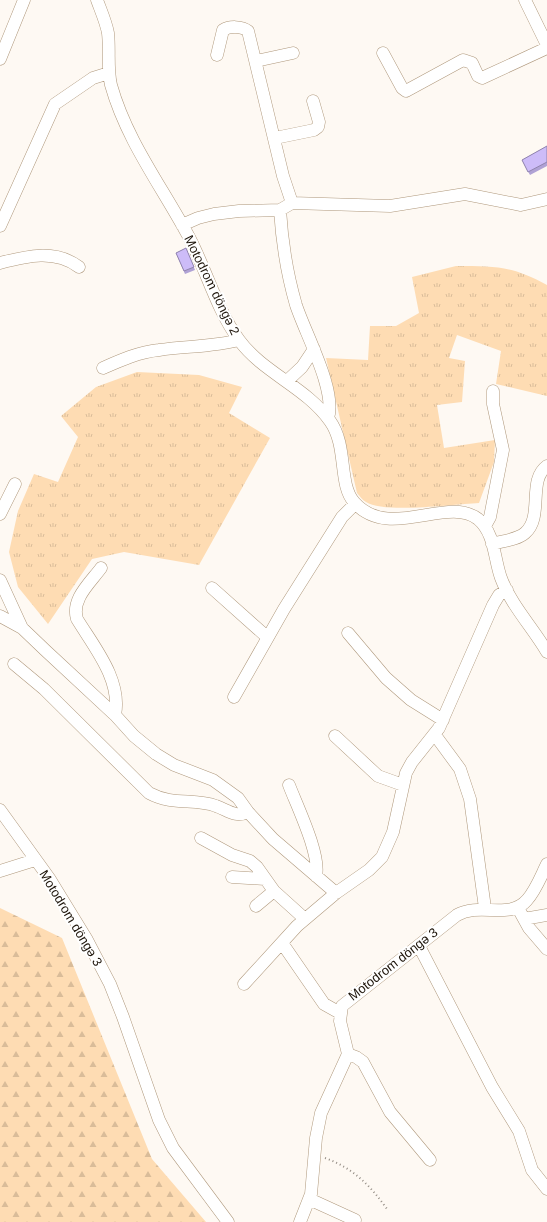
<svg xmlns="http://www.w3.org/2000/svg" width="547" height="1222" font-family="Arial,sans-serif">
<style>
.grass{fill:url(#grass-tufts)}
.forest{fill:url(#forest-firs)}
.lines{fill:none;stroke-linecap:round;stroke-linejoin:round}
.minor-casing{stroke:#af987c;stroke-width:13}
.path{stroke:#948d85;stroke-width:2;stroke-dasharray:1 3;stroke-linecap:butt}
.minor{stroke:#fff;stroke-width:12}
.wall{fill:#b0a2d5}
.building{fill:#cdbcf8;stroke:#9084ae}
.labels{text-anchor:middle;dominant-baseline:central;stroke-width:4;stroke-linejoin:round;paint-order:stroke}
.street-label{font-size:13px;fill:#1d140a;stroke:#fff}
</style>
<defs>
<pattern id="grass-tufts" width="24" height="20" patternUnits="userSpaceOnUse"><rect width="24" height="20" fill="#fedcb3"/><path d="M3 7l-1-3M5 7V3M7 7l1-3M15 17l-1-3M17 17v-4M19 17l1-3" fill="none" stroke="#d9bc99"/></pattern>
<pattern id="forest-firs" width="22" height="20" patternUnits="userSpaceOnUse"><rect width="22" height="20" fill="#fedcb3"/><path d="M5 1l3.5 6h-7zM16 11l3.5 6h-7z" fill="#d9bc99"/></pattern>
</defs>
<rect width="100%" height="100%" fill="#fef9f3"/>
<path class="grass" d="M456 266C496 266 512 266 547 285V396L496 384 501 351 457 335 449 358 465 361 462 402 437 405 444 448 495 440 494 462 479 503C455 504 384 514 366 502 362 500 360 496 357 493L326 358 368 360 370 326H396L419 313 412 277Z
M137 372 199 375 242 387 229 413 270 438 199 565 124 552 92 559 48 624 18 587 9 552 18 511 34 474 58 482 78 437 61 416 96 387Z"/>
<path class="forest" d="M0 908 62 938 152 1159 206 1222H0Z"/>
<g class="lines">
<g class="minor-casing">
<path id="minor" d="M97 0C101 11 106 22 108 33 110 50 107 68 111 85 127 142 163 188 190 239 207 272 217 310 239 340 263 373 306 387 330 421 348 446 338 484 354 502 389 542 447 495 478 519 495 533 494 559 501 578 511 605 533 628 547 652
M525 0 547 45
M383 53 402 88 406 91 463 60 472 63 478 76 482 78 547 48
M217 55 223 30C229 26 242 26 248 31L283 176 292 203
M0 59 24 0
M256 61 293 53
M275 138 314 130 318 127 319 122 313 101
M280 210C282 242 287 274 296 305 305 333 337 391 328 418
M182 225 198 218 214 214 239 211 280 210 292 203 390 206 465 194 521 205 547 199
M0 226 55 104 93 78 109 73
M0 263C27 256 55 249 79 267
M103 368C121 360 139 352 159 350 186 346 213 347 239 340
M287 381 302 367 314 349
M0 514 15 484
M485 526 490 517 503 450 493 404V391
M492 544C502 541 517 540 525 533 544 517 527 480 547 466
M101 568C90 583 71 599 77 619 94 647 122 680 115 715
M0 580 22 628
M212 588 267 637
M0 616 22 628 45 650 115 715 134 736 156 754 174 765 213 780 238 798 248 812 273 839 336 893
M348 633 386 678 411 700 443 720
M14 664 44 689 149 793C173 806 194 798 216 806 228 810 235 818 248 812
M234 697 284 609 342 517 355 504
M435 735 460 769 470 799 485 908
M335 736 378 776 403 785
M289 785C297 806 321 855 316 876
M0 810 49 878 87 940 110 984 123 1017 159 1120 173 1148 228 1222
M201 838 232 855 250 861 257 867 274 891 305 919
M0 871 35 860
M232 877 265 879
M256 906 274 891
M518 908 529 928 547 949
M524 919 547 915
M282 943 324 1004 340 1013
M419 946 492 1087 519 1131 532 1170 547 1189
M244 984 297 926 336 893 369 870 382 857 393 832 406 773 412 762 439 728 493 605 499 595 507 590
M348 1054 356 1057 363 1062 390 1112 430 1160
M309 1199 355 1220
M300 1222 311 1194 316 1138 321 1113 348 1054 340 1021 342 1006 457 915C480 902 510 920 527 900 536 890 541 876 547 864"/>
</g>
<path class="path" d="M325 1158C353 1168 370 1185 387 1209"/>
<use href="#minor" class="minor"/>
</g>
<path class="wall" d="M547 146V166L530 175 522 160Z
M186 248 195 270 185 274 176 253Z"/>
<path class="building" d="M547 146V162L528 172 522 160Z
M186 248 194 267 184 271 176 253Z"/>
<g class="labels">
<g class="street-label">
<text transform="translate(212 285) rotate(64)">Motodrom döngə 2</text>
<text transform="translate(71 918) rotate(59)">Motodrom döngə 3</text>
<text transform="translate(393 964) rotate(-38)">Motodrom döngə 3</text>
</g>
</g>
</svg>
